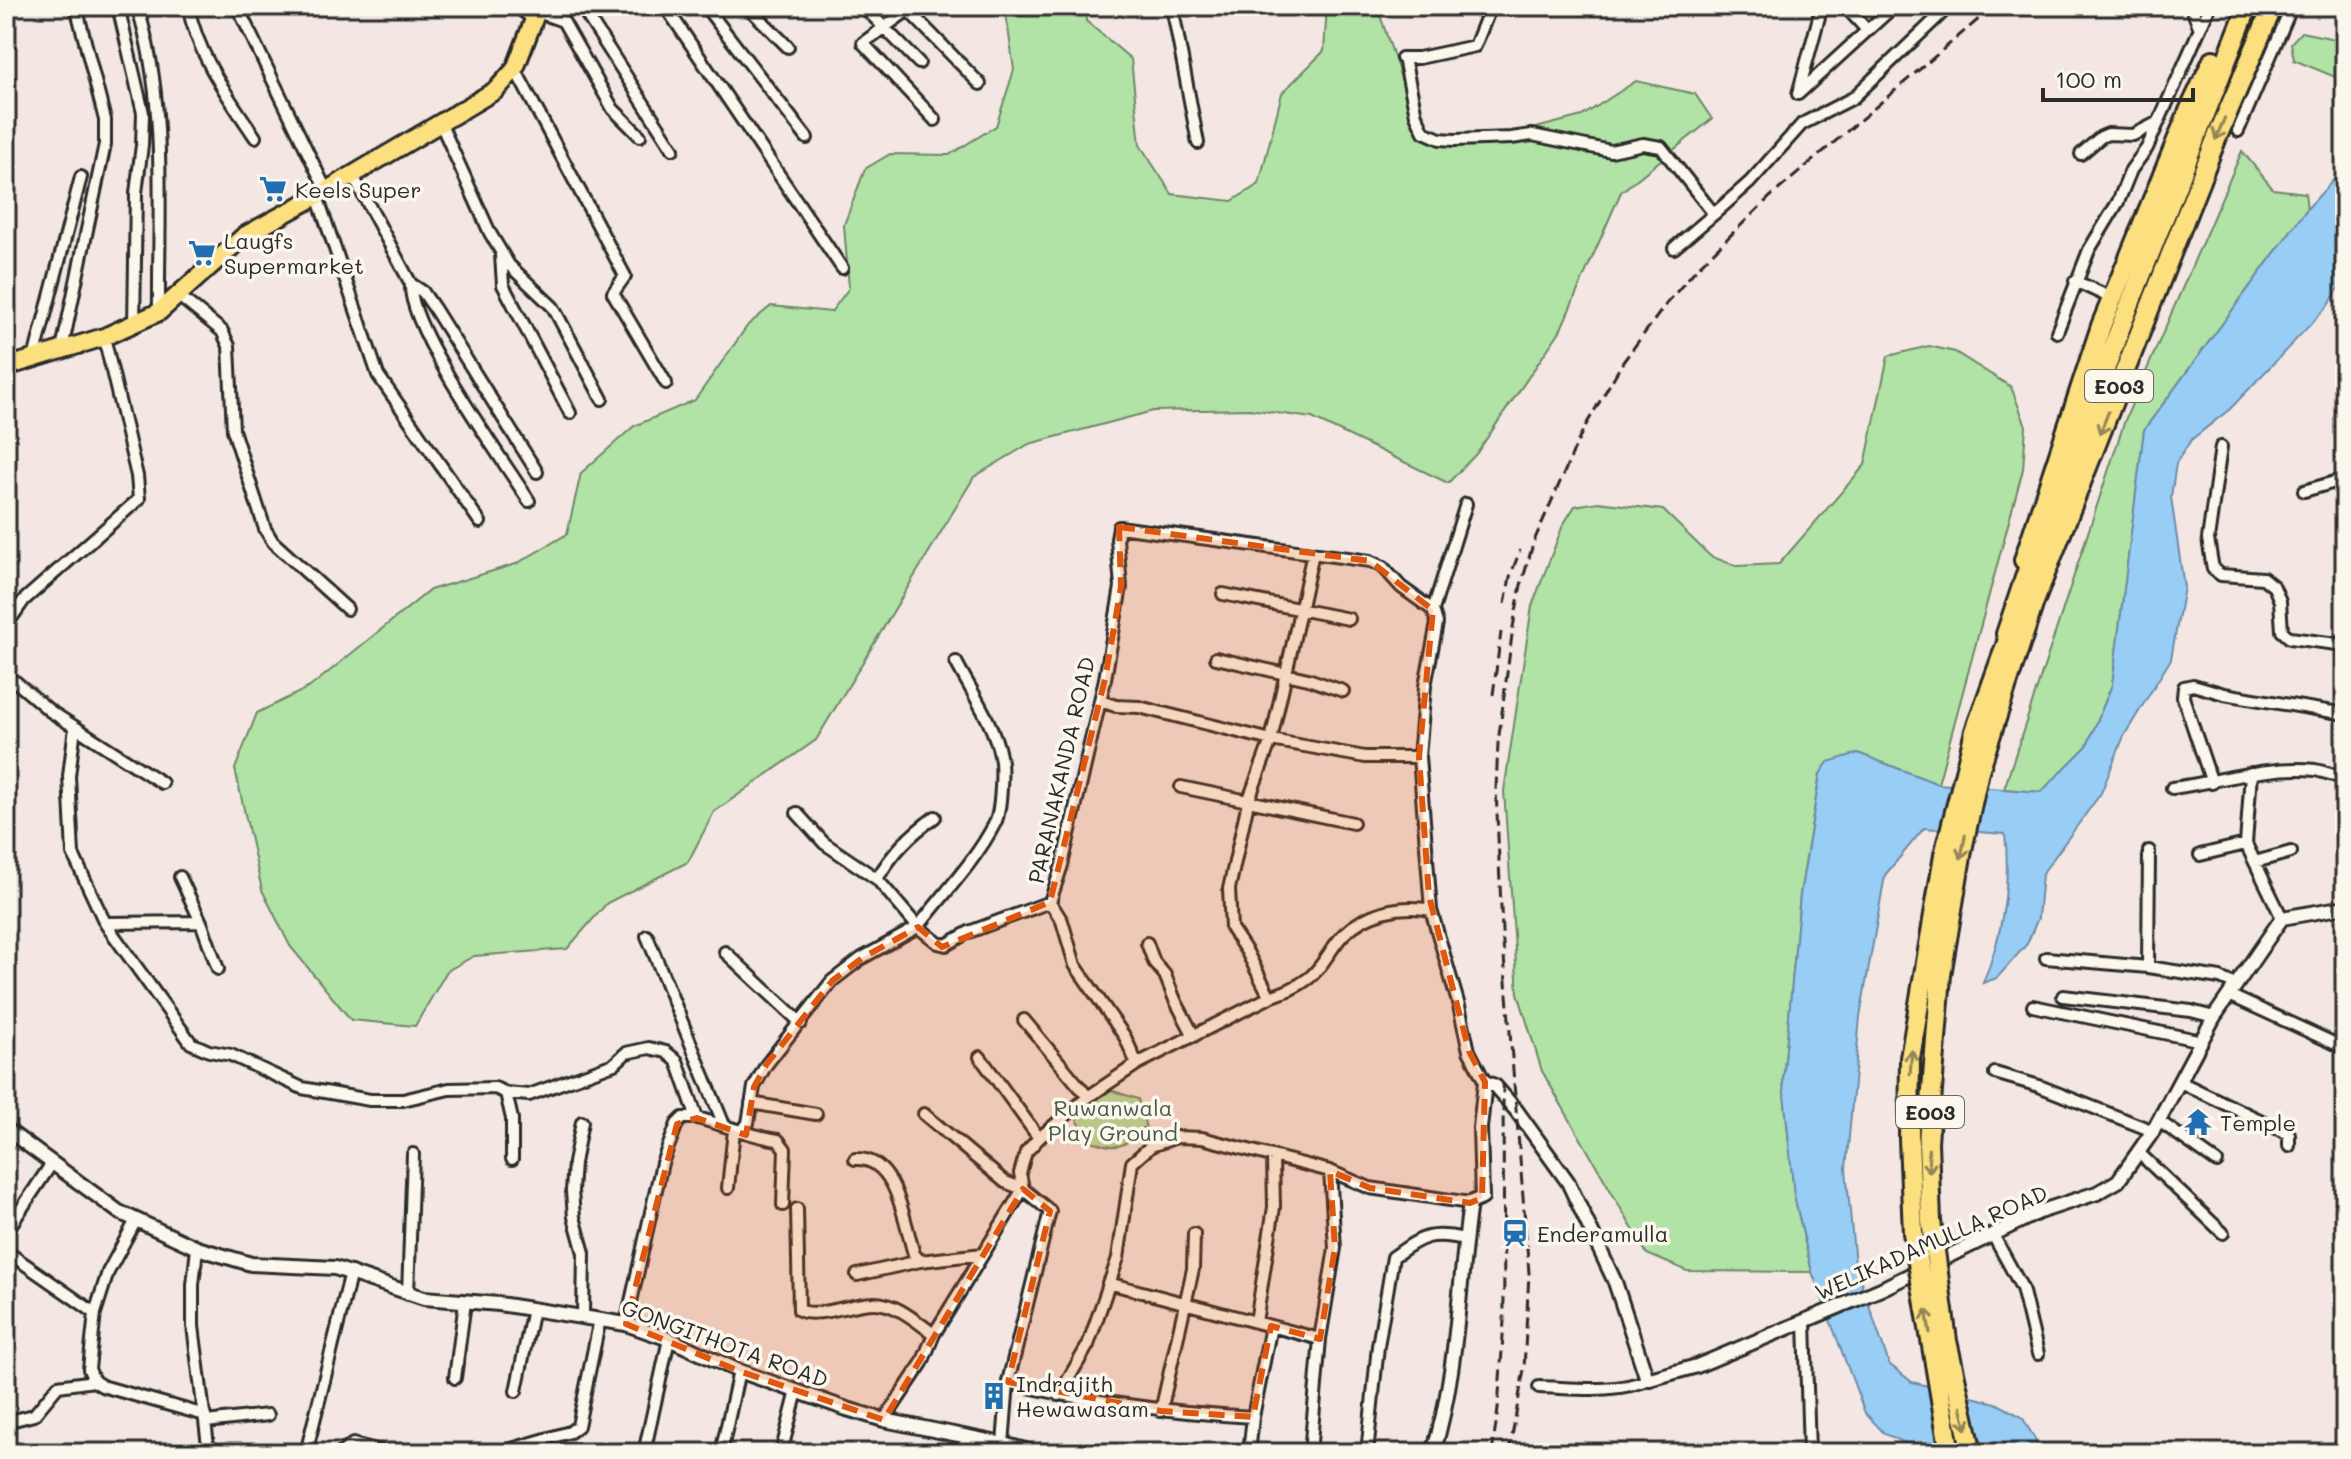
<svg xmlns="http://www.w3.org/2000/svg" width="2351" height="1459" font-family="Mali,sans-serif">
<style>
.green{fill:#b0e3a5;stroke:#6e8768;stroke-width:2}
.water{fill:#98cdf6;stroke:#6c8ca5;stroke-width:2}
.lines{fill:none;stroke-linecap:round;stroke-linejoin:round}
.minor-casing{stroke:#2b2b2b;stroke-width:16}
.tertiary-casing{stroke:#2b2b2b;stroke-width:18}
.primary-casing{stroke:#2b2b2b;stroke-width:22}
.motorway-casing{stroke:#2b2b2b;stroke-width:24}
.minor{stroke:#fbf7ec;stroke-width:10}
.tertiary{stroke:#fbf7ec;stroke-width:12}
.primary{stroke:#fce080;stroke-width:16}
.motorway{stroke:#fce080;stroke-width:18}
.rail{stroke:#2b2b2b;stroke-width:3;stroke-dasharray:12 6;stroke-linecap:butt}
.motorway-bridge-casing{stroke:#2b2b2b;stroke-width:24;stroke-linecap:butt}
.motorway-bridge{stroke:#fce080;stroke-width:18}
.oneway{stroke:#948656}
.marked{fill:#df570e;fill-opacity:0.2;stroke:#df570e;stroke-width:6;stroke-dasharray:16 10;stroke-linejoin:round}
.labels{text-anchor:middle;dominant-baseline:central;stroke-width:7;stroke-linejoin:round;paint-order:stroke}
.shield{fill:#fbf7ec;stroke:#696865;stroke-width:2}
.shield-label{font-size:20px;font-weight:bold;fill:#2b2b2b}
.poi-label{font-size:22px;fill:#2b2b2b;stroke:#fbf7ec;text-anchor:start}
.street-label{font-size:22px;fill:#2b2b2b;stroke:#fbf7ec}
.park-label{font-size:22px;fill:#4c594a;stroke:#fbf7ec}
</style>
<rect width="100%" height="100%" fill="#f3e6e3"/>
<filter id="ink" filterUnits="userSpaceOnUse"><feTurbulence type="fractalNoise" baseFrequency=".0125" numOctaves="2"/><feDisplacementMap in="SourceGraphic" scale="16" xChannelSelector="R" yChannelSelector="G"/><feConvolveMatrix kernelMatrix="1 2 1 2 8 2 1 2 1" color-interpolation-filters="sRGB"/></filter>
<g filter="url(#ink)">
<path class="green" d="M1005 6H1086V21L1131 59 1140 145 1172 194 1232 201 1259 184 1282 93 1324 51 1327 6H1377L1416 123 1442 136 1502 137 1582 116 1636 81 1695 94 1712 119 1621 192 1560 331 1476 454 1448 483 1312 418 1249 409 1153 411 1029 444 974 477 816 740 714 812 688 862 607 903 567 949 474 956 447 971 415 1026 351 1020 290 946 262 890 235 769 257 713 310 687 430 590 516 564 567 534 581 473 634 426 695 400 748 325 771 306 831 312 849 288 844 225 865 169 890 154 949 155 996 126 1014 70Z
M2301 32 2345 41V81L2294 60 2291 43Z
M2242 151 2273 189 2305 193 2307 209 2144 430 2112 685 2087 746 2041 792 2004 789 2125 420Z
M1929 346 1955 352 2011 387 2026 426 2023 469 1938 784 1858 753 1820 774 1800 895 1783 1082 1794 1195 1812 1272 1687 1271 1647 1254 1542 1071 1518 993 1504 791 1532 606 1563 525 1575 506 1598 502 1663 510 1710 556 1736 566 1779 564 1865 465 1888 356Z
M1110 1090 1138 1099 1146 1128H1142C1123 1149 1118 1150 1091 1141L1077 1120C1081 1101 1096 1100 1110 1090Z"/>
<path class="water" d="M2345 167V279L2327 307 2230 409 2191 440 2176 463 2171 497 2184 587 2171 659 2124 736 2101 793 2042 874 2038 918 2027 944 1997 978 1983 983C2002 938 2011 883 2005 834L1924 828 1885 875 1860 1017 1846 1169 1855 1264 1889 1364 1912 1382 1996 1403 2022 1417 2043 1453H1928L1885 1434 1865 1413 1812 1272 1794 1195 1783 1082 1800 895 1820 774 1828 762 1858 753 1938 784 2041 792 2087 746 2112 685 2144 430 2307 209Z"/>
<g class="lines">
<g class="minor-casing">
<path id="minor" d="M118 6 143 113 142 145 136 193 134 326
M137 6C168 100 158 214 159 312
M188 6C198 56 227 95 255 137
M237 6 326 190
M516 6 535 20
M581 6 673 149
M665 6 842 268
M705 6 807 138
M747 6 788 47
M863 6 919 63
M1172 6 1198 143
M1685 6H1690
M1822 6 1798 94 1894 6
M1845 6 1867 30
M2191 6 2200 29
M538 12 563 21 613 109 640 136
M1402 58H1419L1475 46 1491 6
M1404 58 1416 115 1424 132 1440 139 1455 140 1511 138 1532 135 1611 151 1643 144 1661 147 1714 214 1674 248
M515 69 625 276 613 293 666 383
M6 99 8 122 6 143
M935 120 863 43 908 10 980 84
M440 122 490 233 509 265 553 307 602 399
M2238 131 2292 6
M2081 154 2101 137 2108 134 2133 135 2157 123
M352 174 411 284 423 292 434 308 537 472
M317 196 378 375 480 522
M1714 214 1750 182 1802 124 1853 98 1942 13 1938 6
M501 255 503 285 570 413
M2075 281 2105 295
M411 284C407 327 503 460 529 501
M179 296 222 331 229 346 233 430 265 529 273 542 347 609
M2057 332 2089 250 2118 202 2131 170 2147 148 2210 6
M62 349 105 144V120L76 6
M34 358 81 177
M2221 447 2208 539 2213 569 2221 575 2263 578 2274 587 2280 601 2282 631 2290 638 2345 645
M2304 491 2345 479
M1223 594 1349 619
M1433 610 1466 504
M6 626 24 600 139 499 137 476 104 337
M1216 658 1308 679 1343 691
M956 662C970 689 995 726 1000 756 1003 769 1001 811 995 823 975 862 944 893 918 927L938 943 946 945 969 932 1050 902 1062 865 1105 679 1121 587 1117 539 1119 527 1370 561 1383 567 1401 587 1433 610 1437 623 1425 686 1419 757 1431 910 1459 1006 1469 1051 1485 1082
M6 684 16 682 50 711 75 727 69 776 73 854 105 923 191 1043 209 1051 231 1055 302 1088 370 1100H403L449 1089 495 1088 506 1093 529 1095 614 1064 626 1053 649 1048 666 1052 677 1061 697 1118C725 1125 750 1136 778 1140L785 1149 783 1205
M1100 701 1116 706 1139 707 1271 740 1365 757H1419
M75 727 162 783
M2251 773 2246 844 2282 918
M2212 783 2183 697 2184 687 2193 685 2224 694 2345 714
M1181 787 1353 823
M2172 788C2217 782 2269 765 2315 770 2325 772 2335 776 2345 778
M2149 851 2148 967 2220 978 2236 985
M2200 855 2246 844
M2255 862 2291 852
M180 877 201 922 218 969
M877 879C893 852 910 835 935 817
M1050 902 1062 921 1075 965 1125 1037 1137 1064
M105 923 201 922
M647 936 724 1125
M1147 943 1154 962 1165 975 1175 1000 1194 1036
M725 952 801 1023
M2046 958 2148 967
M2229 995 2340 1046
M2063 996 2191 1011 2214 1017
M1270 997 1247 952 1231 928 1229 889 1248 802 1271 740 1313 553
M2033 1006 2202 1041
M1024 1020 1088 1097
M980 1057 1039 1138
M1995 1073 2039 1086 2153 1131
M2180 1082 2289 1134V1146
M506 1093 512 1119V1159
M751 1103 816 1114
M924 1114 1005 1182 1023 1189 1050 1211 1008 1382 1003 1444
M2159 1121 2217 1162
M582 1122 574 1163 572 1191 574 1217 584 1253 583 1315
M743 1130 748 1123 754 1087 766 1065 832 981 862 958 918 927 877 879 824 843 797 813
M2139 1153 2223 1233
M855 1159C897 1156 904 1222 914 1254L920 1261
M728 1188 734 1130
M797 1209 799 1310C816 1319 853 1303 873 1303 895 1302 917 1322 934 1334
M135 1222 108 1272 95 1313 89 1369 94 1381 102 1386 205 1415
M6 1232 52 1163
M1993 1235 2022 1288 2038 1354
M197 1248 193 1285V1326L209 1453
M6 1251 95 1313
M857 1275 920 1261 983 1254
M1108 1283 1320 1339
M408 1294 413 1154
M1805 1321 1809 1453
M1256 1322 1274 1207 1273 1157
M626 1324 662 1163 677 1124 683 1118H697
M455 1378 465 1302
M1008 1382C1089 1403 1170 1412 1253 1417L1271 1326
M1539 1387C1576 1388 1615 1394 1650 1379
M516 1391 533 1309
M1059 1395 1088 1345 1118 1258 1132 1163 1151 1146 1177 1137 1202 1138 1330 1171 1370 1188 1470 1203
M1161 1411 1193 1269 1194 1234
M884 1420 922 1363 934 1334 1023 1189 1020 1173 1026 1152 1039 1138 1088 1097 1137 1064 1270 997C1284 992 1296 988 1309 978 1323 967 1331 947 1344 934 1367 912 1400 904 1431 910
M6 1422 34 1415 58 1386 94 1381
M206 1422 268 1415
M306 1453 351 1272
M341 1453 353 1444 387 1453
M498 1453 570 1432 578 1426 600 1319
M644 1453 669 1339
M721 1453 739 1371
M781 1453 797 1391
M962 1453 966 1437
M1249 1453 1253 1417
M1310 1453 1320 1339 1335 1248 1330 1171
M1367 1453 1378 1346 1393 1257C1422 1237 1428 1231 1465 1239"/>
</g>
<g class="tertiary-casing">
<path id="tertiary" d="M6 1129 119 1212 197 1248 251 1264 335 1268 424 1298 499 1304 626 1324 669 1339 739 1371 847 1409 884 1420 1003 1444 1036 1453
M1433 1453C1458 1372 1458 1287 1470 1203L1482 1198 1480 1128 1485 1082 1495 1086 1516 1110 1568 1182 1615 1282 1646 1376 1650 1379 1697 1366 1881 1289 2039 1212 2097 1193 2118 1181 2153 1131 2214 1017 2282 918 2345 907"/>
</g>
<g class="primary-casing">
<path id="primary" d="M6 367 104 337 159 312 244 236 317 196 496 90 515 69 539 6"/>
</g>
<g class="motorway-casing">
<path id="motorway" d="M2024 560 2101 326 2189 111 2213 60
M2032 573 2116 339 2248 6
M2006 634 2031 560
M1979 771 2034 602 2217 137 2273 6
M1965 772 1975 731 2014 623"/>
</g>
<use href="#minor" class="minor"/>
<use href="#tertiary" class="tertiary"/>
<use href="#primary" class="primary"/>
<use href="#motorway" class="motorway"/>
<path class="rail" d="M1505 604 1510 577 1520 550
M1493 695 1501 632
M1492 1453 1498 1409 1504 1321 1503 1083
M1509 1453 1524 1369 1529 1273 1502 931 1496 789 1498 743 1513 627 1521 585 1534 541 1583 430 1623 362 1667 303 1698 267 1770 197 1994 6"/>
<g class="motorway-bridge-casing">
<path id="motorway-bridge" d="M1950 1453 1913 1233 1909 1139 1910 1058 1944 855 1965 772
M1972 1453 1947 1341 1931 1221 1928 1142 1941 975 1962 850 1979 771"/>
</g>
<use href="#motorway-bridge" class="motorway-bridge"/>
</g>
<defs><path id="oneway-shaft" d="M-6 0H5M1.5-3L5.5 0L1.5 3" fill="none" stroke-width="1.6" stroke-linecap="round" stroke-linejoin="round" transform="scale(2)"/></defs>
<g class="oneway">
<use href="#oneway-shaft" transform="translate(2220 129) rotate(113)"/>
<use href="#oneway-shaft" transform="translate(2104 423) rotate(112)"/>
<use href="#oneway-shaft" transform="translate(1963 847) rotate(101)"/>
<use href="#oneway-shaft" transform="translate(1911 1062) rotate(-86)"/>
<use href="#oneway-shaft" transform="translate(1929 1161) rotate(87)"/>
<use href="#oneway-shaft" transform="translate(1928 1321) rotate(-99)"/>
<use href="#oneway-shaft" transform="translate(1964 1418) rotate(77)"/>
</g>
</g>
<path class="marked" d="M1119 527 1370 561 1433 610 1419 757 1429 896 1469 1051 1485 1082 1482 1198 1470 1203 1370 1188 1330 1171 1335 1248 1320 1339 1271 1326 1253 1417 1161 1411 1008 1382 1050 1211 1023 1189 884 1420 739 1371 626 1324 677 1124 697 1118 746 1135 754 1087 766 1065 832 981 862 958 918 927 942 947 1050 902 1105 679 1121 587Z"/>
<defs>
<g id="supermarket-bare" transform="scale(2.16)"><path d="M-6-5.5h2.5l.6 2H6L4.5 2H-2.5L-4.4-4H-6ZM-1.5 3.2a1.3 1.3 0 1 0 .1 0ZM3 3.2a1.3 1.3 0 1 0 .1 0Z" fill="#1f6fb2" stroke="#fbf7ec" stroke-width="2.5" paint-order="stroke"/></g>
<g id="temple-bare" transform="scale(2.16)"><path d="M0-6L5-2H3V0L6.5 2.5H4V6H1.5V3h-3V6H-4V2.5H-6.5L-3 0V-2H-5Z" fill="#1f6fb2" stroke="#fbf7ec" stroke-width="2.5" paint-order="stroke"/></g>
<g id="station-bare" transform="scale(2.16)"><path d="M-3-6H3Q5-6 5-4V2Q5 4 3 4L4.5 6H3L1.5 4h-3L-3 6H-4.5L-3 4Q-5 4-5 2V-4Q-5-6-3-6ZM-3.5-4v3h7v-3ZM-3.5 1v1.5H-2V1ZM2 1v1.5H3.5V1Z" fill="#1f6fb2" stroke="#fbf7ec" stroke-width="2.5" paint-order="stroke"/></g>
<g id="building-bare" transform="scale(2.16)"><path d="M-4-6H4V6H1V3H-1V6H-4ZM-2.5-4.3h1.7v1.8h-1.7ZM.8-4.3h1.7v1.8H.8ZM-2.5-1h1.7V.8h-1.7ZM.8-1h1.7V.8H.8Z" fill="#1f6fb2" stroke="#fbf7ec" stroke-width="2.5" paint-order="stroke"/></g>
</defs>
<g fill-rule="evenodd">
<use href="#supermarket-bare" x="273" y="189"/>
<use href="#supermarket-bare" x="202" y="253"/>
<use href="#temple-bare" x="2198" y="1122"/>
<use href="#station-bare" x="1515" y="1233"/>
<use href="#building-bare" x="994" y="1396"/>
</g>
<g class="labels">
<g class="shield">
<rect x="2085" y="370" width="68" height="32" rx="6"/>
<rect x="1896" y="1096" width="68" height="32" rx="6"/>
</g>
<g class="shield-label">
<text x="2119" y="386">E003</text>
<text x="1930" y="1112">E003</text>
</g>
<g class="poi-label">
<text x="295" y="189">Keels Super</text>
<text x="224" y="240">Laugfs<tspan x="224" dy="25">Supermarket</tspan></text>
<text x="2220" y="1122">Temple</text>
<text x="1537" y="1233">Enderamulla</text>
<text x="1016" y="1383">Indrajith<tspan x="1016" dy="25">Hewawasam</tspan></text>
</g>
<g class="street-label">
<text transform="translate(1061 770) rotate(-77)">PARANAKANDA ROAD</text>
<text transform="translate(1931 1242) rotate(-24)">WELIKADAMULLA ROAD</text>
<text transform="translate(725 1343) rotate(20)">GONGITHOTA ROAD</text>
</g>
<g class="park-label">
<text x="1113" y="1107">Ruwanwala<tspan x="1113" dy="25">Play Ground</tspan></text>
</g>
</g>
<rect width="2351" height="1459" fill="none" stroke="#fbf7ec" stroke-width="32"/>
<rect x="16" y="16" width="2319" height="1427" fill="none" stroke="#2b2b2b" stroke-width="3" filter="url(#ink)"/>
<path d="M2043 88v12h150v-12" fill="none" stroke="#2b2b2b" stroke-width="4"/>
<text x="2055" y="88" font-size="24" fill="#2b2b2b" stroke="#fbf7ec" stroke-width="6" paint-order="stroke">100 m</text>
</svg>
